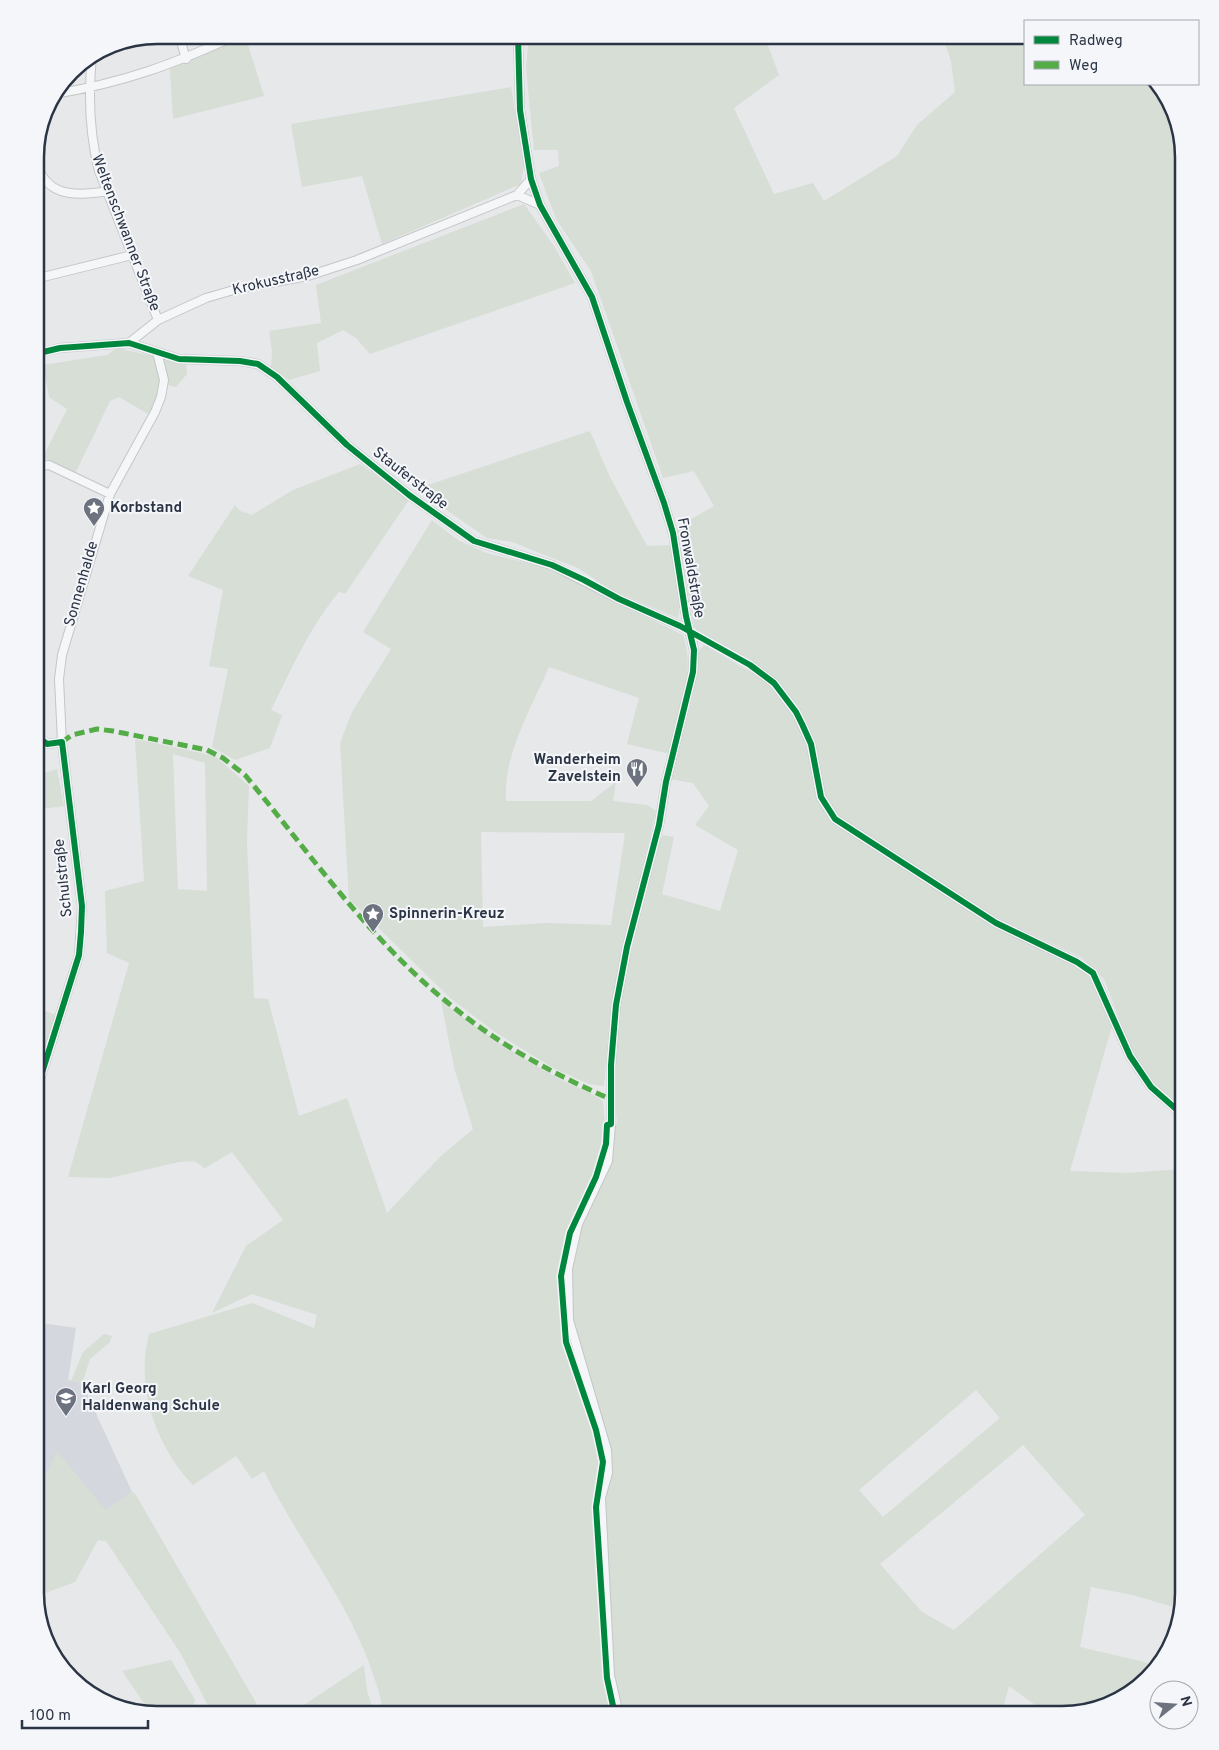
<svg xmlns="http://www.w3.org/2000/svg" width="1219" height="1750" font-family="Overpass,sans-serif">
<style>
.built{fill:#d4d7dd}
.green{fill:#d6ded6;fill-rule:evenodd}
.lines{fill:none;stroke-linecap:round;stroke-linejoin:round}
.minor-casing{stroke:#c4c6c8;stroke-width:10}
.minor{stroke:#f5f6f7;stroke-width:8}
.quiet{stroke:#54ac47;stroke-width:5;stroke-dasharray:10 5;stroke-linecap:butt}
.cycleway-casing{stroke:#f4f6f9;stroke-width:9}
.cycleway{stroke:#00873e;stroke-width:6}
.labels{text-anchor:middle;dominant-baseline:central;stroke-width:4;stroke-linejoin:round;paint-order:stroke}
.street-label{font-size:15px;fill:#2b3445;stroke:#f4f6f9}
.poi-label{font-size:15px;font-weight:bold;fill:#2b3445;stroke:#f4f6f9;text-anchor:start}
.rim{fill:none;stroke:#2b3445;stroke-width:2.5}
</style>
<rect width="100%" height="100%" fill="#e6e8ea"/>
<path class="built" d="M35 1322 76 1328 68 1380 82 1383 132 1492 107 1510 38 1494 35 1498Z"/>
<path class="green" d="M245 35 264 96 173 119 170 69Z
M529 35H764L779 75 734 108 774 194 813 183 824 201 897 156 917 125 955 92 951 61 942 35H1025V84H1156L1168 96 1184 157V1113L1177 1109 1153 1083 1132 1052 1104 979 1081 957 997 918 890 850 889 856 1089 973 1113 1023 1070 1171 1127 1173 1184 1169V1593L1180 1609 1133 1595 1091 1587 1080 1647 1157 1665 1123 1699 1062 1715H1049L1009 1686 1001 1715H383C382 1699 377 1686 372 1671 347 1598 297 1539 264 1471L252 1479 236 1456 193 1485C156 1447 135 1386 149 1334L252 1303 314 1328 317 1315 252 1294 212 1313 246 1246 283 1220 232 1152 205 1168 194 1161 179 1162 110 1178 68 1177 129 963 107 953 105 891 144 881 135 739 215 756 249 786 247 842 254 998 268 999 299 1116 347 1098 387 1213 440 1157 473 1129 454 1067 441 1001C478 1029 517 1056 558 1078 573 1086 589 1091 603 1101L606 1132 617 1123 614 1089 620 1004 643 900 659 842 663 835 674 837 662 894 720 911 738 850 695 825 709 806 693 783 669 779C681 737 697 696 698 652L704 645 774 686 800 726 801 714 777 682 700 635 694 626 677 527 714 506 694 471 663 478 591 271 556 219 539 173 559 166 558 150H534L526 68ZM173 754 205 763 207 891 178 889ZM976 1390 1000 1418 883 1517 859 1490ZM1023 1445 1085 1515 954 1630 922 1612 880 1564Z
M511 87 524 165 521 184 382 244 362 176 302 187 291 124Z
M524 204 554 246 575 283 370 354 356 338 343 330 317 343 320 371 289 380 271 367 272 351 269 331 321 323 316 285Z
M117 348 153 356C166 379 161 392 150 415L119 397 110 401 75 474 43 457 67 409 49 397 43 365 107 355Z
M166 359 186 364 187 374 176 387 166 385 162 364Z
M590 431 610 477 647 546 671 545 680 607 678 618 609 589 578 568 512 542 487 538 416 489Z
M360 464 409 500 345 594 339 592C310 626 291 670 271 710L282 715 270 748 235 760 212 747 228 669 209 666 223 590 188 576 235 505 240 511 252 515 293 490Z
M432 520 458 540 486 553 545 567 683 635C696 673 680 717 670 754L627 744 639 698 549 667C531 709 503 754 506 801H591L616 782 613 801 647 805 656 811 611 1005 604 1086 589 1084 553 1068 495 1032 450 998 349 899 340 743 352 712 391 649 363 632ZM481 832 625 833 611 925 547 923 483 927Z
M57 769 64 806 35 810V776Z
M35 1007 56 1015 47 1047 35 1043Z
M104 1334 112 1336 110 1342 90 1359 82 1383 71 1381 83 1352Z
M57 1451 106 1510 132 1492 136 1495 263 1715H213L181 1654 106 1541 98 1540 75 1582 40 1595 35 1589V1498Z
M171 1660 195 1700 191 1711 194 1715H152L122 1671Z
M364 1665 367 1690 374 1715H289Z"/>
<g class="lines">
<g class="minor-casing">
<path id="minor" d="M179 35 186 59
M518 35 520 110 531 179 540 205 592 297 627 402 664 503 673 533 686 616 694 650 693 672 666 782 659 825 627 947 616 1005 611 1065V1124L608 1161 578 1224 568 1269 569 1320 607 1450 608 1473 601 1498 610 1675 619 1715
M92 56C88 96 89 132 99 171L158 320
M54 94C123 83 174 64 237 35
M35 155C42 197 73 197 108 191
M517 195 540 205
M35 279 132 255
M129 343 179 359 240 361 258 364 277 377 347 445 409 495 474 541 552 565 619 599 680 626 750 665 774 683 796 712 811 744 821 797 835 819 996 923 1077 962 1093 973 1130 1056 1151 1087 1184 1116
M35 354 60 348 129 343 158 320 206 298 237 289 308 276 357 260 517 195 531 179
M35 469 40 466 49 465 110 494
M35 734 47 744 62 742
M35 1095 79 955 82 906 62 742 59 679 62 655 110 494 155 412 161 397 164 380 157 352"/>
</g>
<use href="#minor" class="minor"/>
<path class="quiet" d="M62 742 72 735 97 729 113 731 207 750 223 758 245 775C312 856 373 945 457 1010 503 1047 556 1075 610 1099"/>
<g class="cycleway-casing">
<path id="cycleway" d="M518 35 520 110 531 179 540 205 592 297 627 402 664 503 673 533 686 616 694 650 693 672 666 782 659 825 627 947 616 1005 611 1065V1124L607 1125 606 1144 596 1177 570 1233 561 1276 566 1342 596 1430 603 1462 596 1507 607 1678 615 1715
M35 354 60 348 129 343 179 359 240 361 258 364 277 377 347 445 409 495 474 541 552 565 584 580 619 599 680 626 750 665 774 683 796 712 802 724 811 744 821 797 835 819 996 923 1077 962 1093 973 1130 1056 1151 1087 1184 1116
M35 1095 79 955 81 932 82 906 62 742 47 744 35 734"/>
</g>
<use href="#cycleway" class="cycleway"/>
</g>
<defs>
<g id="sight-pin" transform="scale(1.125)"><path d="M0 17L-7.5 6A9.5 9.5 0 1 1 7.5 6Z" fill="#6c737f" stroke="#f4f6f9"/><path d="M0-6L1.8-2.2L6-1.7L2.9 1.2L3.7 5.4L0 3.3L-3.7 5.4L-2.9 1.2L-6-1.7L-1.8-2.2Z" fill="#fff"/></g>
<g id="restaurant-pin" transform="scale(1.125)"><path d="M0 17L-7.5 6A9.5 9.5 0 1 1 7.5 6Z" fill="#6c737f" stroke="#f4f6f9"/><path d="M-5-6h1v4h1v-4h1v4h1v-4h1v5L-1.5 .5V6h-2V.5L-5-1ZM5-6V6H3V1.5H1.5Q1.5-4 5-6Z" fill="#fff"/></g>
<g id="school-pin" transform="scale(1.125)"><path d="M0 17L-7.5 6A9.5 9.5 0 1 1 7.5 6Z" fill="#6c737f" stroke="#f4f6f9"/><path d="M0-5L7-2L0 1L-7-2ZM-4 1L0 2.5L4 1V4Q0 6-4 4Z" fill="#fff"/></g>
</defs>
<g fill-rule="evenodd">
<use href="#sight-pin" x="94" y="508"/>
<use href="#restaurant-pin" x="637" y="769"/>
<use href="#sight-pin" x="373" y="914"/>
<use href="#school-pin" x="66" y="1398"/>
</g>
<g class="labels">
<g class="street-label">
<text transform="translate(125 233) rotate(69)">Weltenschwanner Straße</text>
<text transform="translate(276 281) rotate(-13)">Krokusstraße</text>
<text transform="translate(410 479) rotate(38)">Stauferstraße</text>
<text transform="translate(690 568) rotate(80)">Fronwaldstraße</text>
<text transform="translate(82 584) rotate(-74)">Sonnenhalde</text>
<text transform="translate(64 878) rotate(-96)">Schulstraße</text>
</g>
<g class="poi-label">
<text x="110" y="508">Korbstand</text>
<text x="621" y="760" text-anchor="end">Wanderheim<tspan x="621" dy="17">Zavelstein</tspan></text>
<text x="389" y="914">Spinnerin-Kreuz</text>
<text x="82" y="1389">Karl Georg<tspan x="82" dy="17">Haldenwang Schule</tspan></text>
</g>
</g>
<path d="M0 0H1219V1750H0ZM157 44H1062A113 113 0 0 1 1175 157V1593A113 113 0 0 1 1062 1706H157A113 113 0 0 1 44 1593V157A113 113 0 0 1 157 44Z" fill="#f4f6f9" fill-rule="evenodd"/>
<path class="rim" d="M157 44H1062A113 113 0 0 1 1175 157V1593A113 113 0 0 1 1062 1706H157A113 113 0 0 1 44 1593V157A113 113 0 0 1 157 44Z"/>
<rect x="1024" y="20" width="175" height="65" fill="#f4f6f9" stroke="#a4a8b1"/>
<rect x="1034" y="36" width="25" height="8" fill="#00873e" stroke="#a4a8b1"/>
<text x="1069" y="45" font-size="15" fill="#2b3445">Radweg</text>
<rect x="1034" y="61" width="25" height="8" fill="#54ac47" stroke="#a4a8b1"/>
<text x="1069" y="70" font-size="15" fill="#2b3445">Weg</text>
<g transform="translate(1174 1705) rotate(73)"><circle r="24" fill="#f4f6f9" stroke="#a4a8b1"/>
<path d="M0-4L9 19L0 12L-9 19Z" fill="#6c737f"/>
<text y="-8" font-size="14" font-weight="bold" text-anchor="middle" fill="#2b3445">N</text>
</g>
<path d="M22 1720v8h126v-8" fill="none" stroke="#2b3445" stroke-width="2.5"/>
<text x="30" y="1720" font-size="15" fill="#2b3445" stroke="#f4f6f9" stroke-width="4" paint-order="stroke">100 m</text>
</svg>
